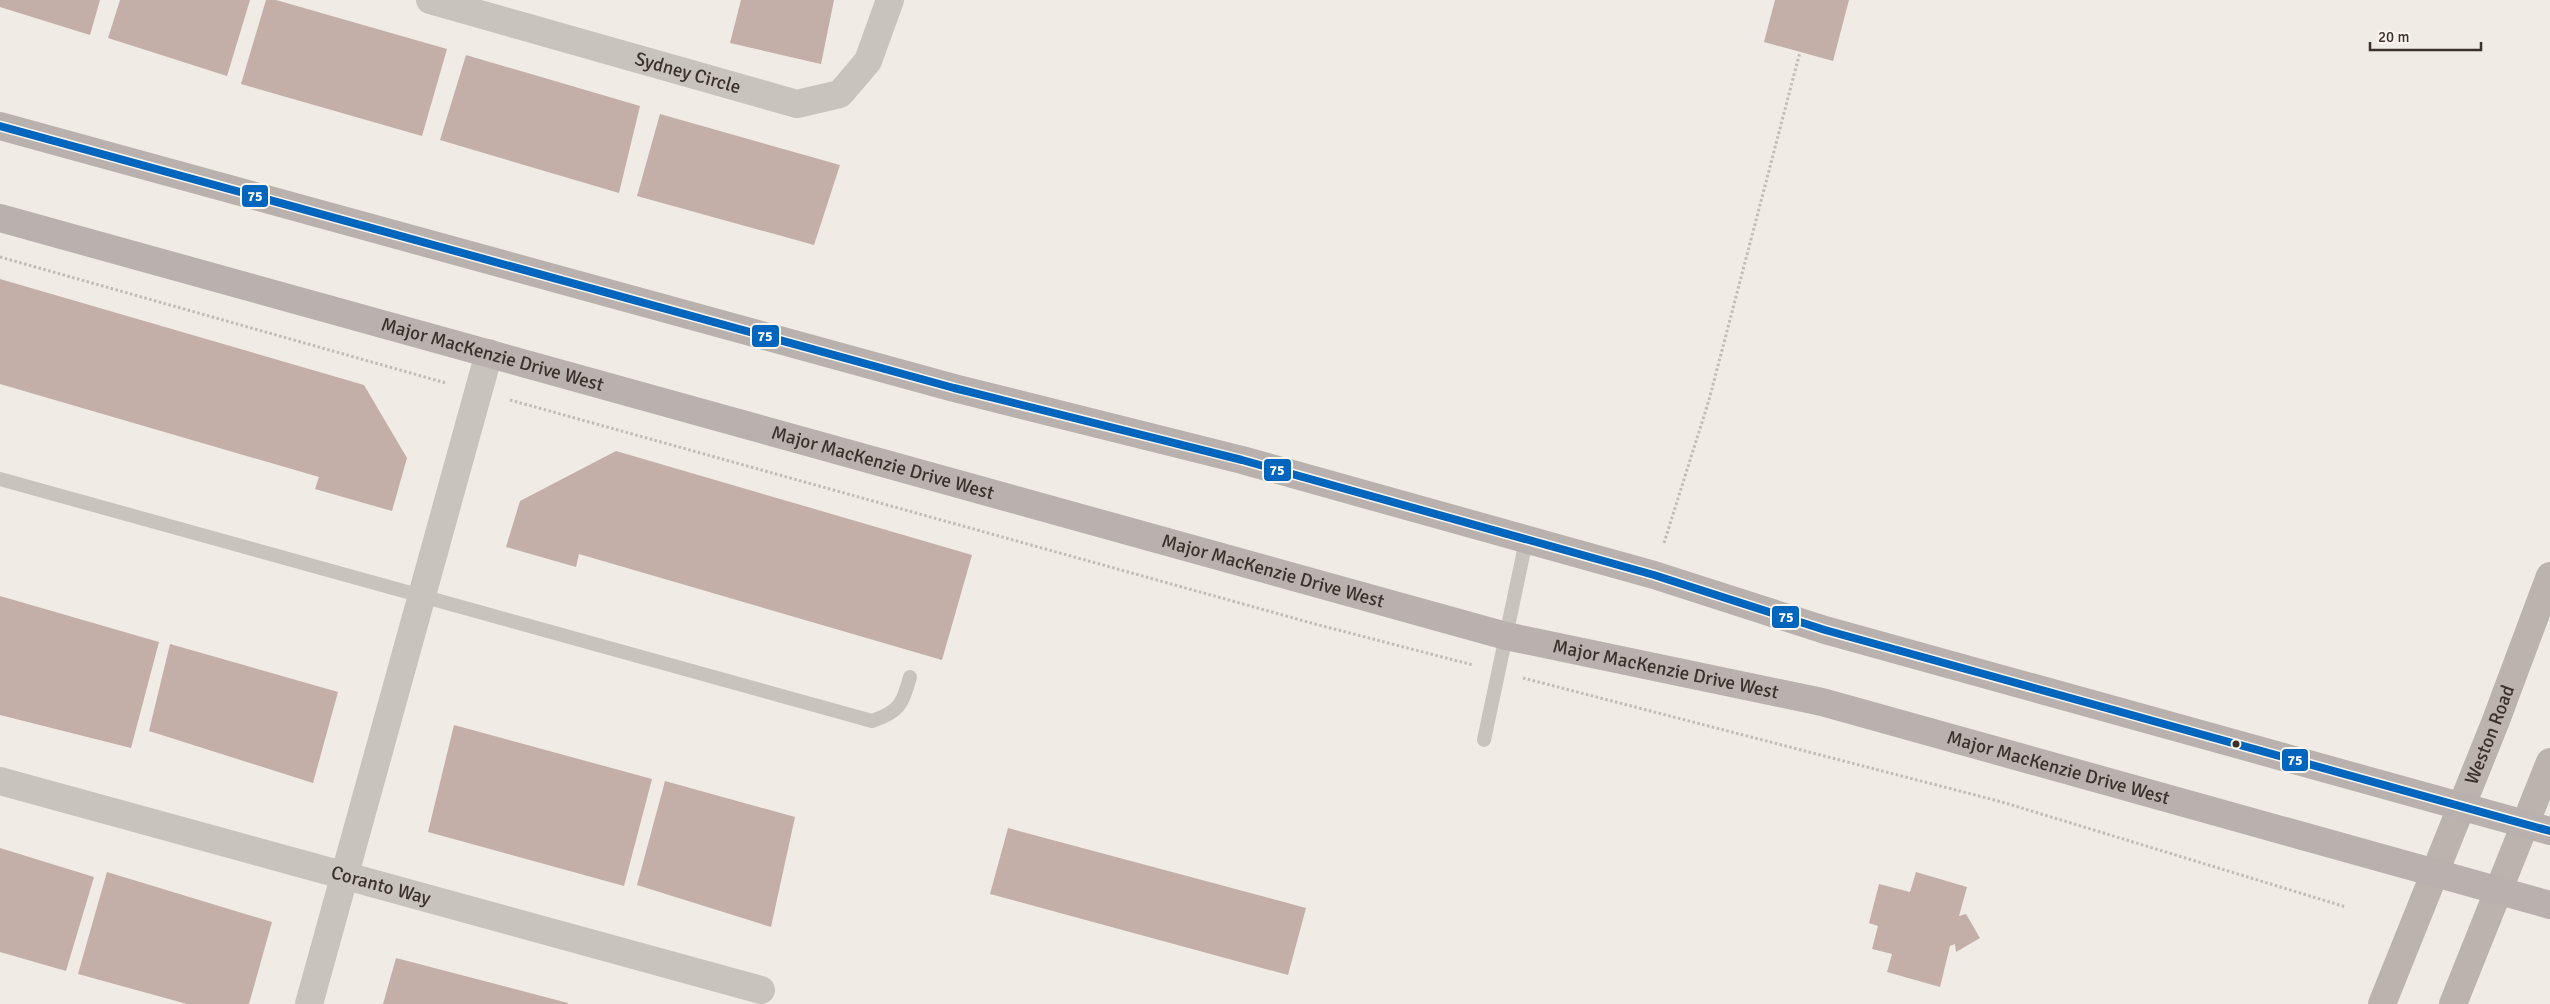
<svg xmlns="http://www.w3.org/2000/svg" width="2550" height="1004" font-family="Signika,sans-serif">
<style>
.building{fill:#c3afa7}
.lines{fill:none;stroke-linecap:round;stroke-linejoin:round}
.path{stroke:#c2bbb6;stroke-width:3;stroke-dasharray:2.5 2.5;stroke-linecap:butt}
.lane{stroke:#c9c3be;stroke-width:14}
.street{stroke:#c9c3be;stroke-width:28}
.secondary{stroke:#bab3ae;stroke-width:28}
.primary{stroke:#b8b1ad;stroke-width:28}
.bus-1-casing{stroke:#fbf5ee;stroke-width:11}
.bus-1{stroke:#0065bd;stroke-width:8}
.bus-dot{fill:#3b302b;stroke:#fbf5ee;stroke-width:2}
.labels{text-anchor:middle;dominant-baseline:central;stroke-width:4.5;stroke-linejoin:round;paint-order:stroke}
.street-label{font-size:19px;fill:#3b302b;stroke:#fbf5ee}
.line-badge{stroke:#fbf5ee;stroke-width:2}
.badge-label{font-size:14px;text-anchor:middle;font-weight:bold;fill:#fff}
</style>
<rect width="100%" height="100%" fill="#f0ebe5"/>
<path class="building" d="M0 0H100L90 35 0 7Z
M120 0H250L227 76 108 38Z
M266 0H276L447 49 422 136 241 84Z
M741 0H834L821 64 730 43Z
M1775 0H1849L1833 61 1764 42Z
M466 55 640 106 619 193 440 140Z
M660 114 840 165 814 245 637 196Z
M0 279 364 385 407 458 392 511 315 489 319 477 0 384Z
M616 451 972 555 942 660 579 554 576 567 506 547 520 501Z
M0 596 159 642 131 748 0 715Z
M170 644 338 692 313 783 149 731Z
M454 725 652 779 624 886 428 832Z
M665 781 795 817 771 927 637 885Z
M1008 828 1306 908 1288 975 990 894Z
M0 848 94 877 66 971 0 952Z
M107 872 272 922 249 1004H187L78 974Z
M1916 872 1967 887 1959 916 1966 914 1980 938 1956 952 1955 944 1950 946 1940 987 1887 972 1892 954 1872 949 1878 926 1869 923 1879 884 1910 892Z
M396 958 568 1003V1004H383Z"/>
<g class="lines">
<path class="path" d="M0 257 446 383
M510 400 1315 624 1473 665
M1664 543 1709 400 1800 52
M1523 678 2002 802 2346 907"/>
<path class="lane" d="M0 479 872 721C899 712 903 704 910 677
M1484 740 1526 541"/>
<g class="street">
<path id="s1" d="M430 0 797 104 840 94 868 61 890 0"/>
<path id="s2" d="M0 781 761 990"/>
<path d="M309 1004 489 353"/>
</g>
<g class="secondary">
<path id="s3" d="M2382 1004 2495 723 2550 576"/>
<path d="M2453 1004 2550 762"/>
</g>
<g class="primary">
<path d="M0 126 954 388 1242 460 1654 575 1825 630 2550 831"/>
<path id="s4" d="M0 218 1506 636 1822 702 2550 905"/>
</g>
<g class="bus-1-casing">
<path id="bus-1" d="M0 126 954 388 1242 460 1654 575 1825 630 2550 831"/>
</g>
<use href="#bus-1" class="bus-1"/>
</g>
<circle class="bus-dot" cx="2236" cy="744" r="4.5"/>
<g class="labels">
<g class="street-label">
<text stroke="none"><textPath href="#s1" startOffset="268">Sydney Circle</textPath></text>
<text stroke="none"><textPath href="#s4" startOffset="511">Major MacKenzie Drive West</textPath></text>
<text stroke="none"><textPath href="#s4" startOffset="916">Major MacKenzie Drive West</textPath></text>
<text stroke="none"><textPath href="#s4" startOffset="1321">Major MacKenzie Drive West</textPath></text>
<text stroke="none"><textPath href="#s4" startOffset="1726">Major MacKenzie Drive West</textPath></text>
<text stroke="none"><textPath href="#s3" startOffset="290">Weston Road</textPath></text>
<text stroke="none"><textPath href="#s4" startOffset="2131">Major MacKenzie Drive West</textPath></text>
<text stroke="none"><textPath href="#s2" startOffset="395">Coranto Way</textPath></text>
</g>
</g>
<g class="line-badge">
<rect x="241" y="184" width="28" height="24" rx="5" fill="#0065bd"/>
<rect x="751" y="324" width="29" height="24" rx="5" fill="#0065bd"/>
<rect x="1263" y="458" width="29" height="24" rx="5" fill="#0065bd"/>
<rect x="1771" y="605" width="29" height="24" rx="5" fill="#0065bd"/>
<rect x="2281" y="748" width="28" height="24" rx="5" fill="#0065bd"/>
</g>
<g class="badge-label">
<text x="255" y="201">75</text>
<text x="765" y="341">75</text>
<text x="1277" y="475">75</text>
<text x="1786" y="622">75</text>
<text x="2295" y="765">75</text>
</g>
<path d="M2370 42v8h111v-8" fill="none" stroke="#3b302b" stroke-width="2.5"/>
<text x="2378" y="42" font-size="15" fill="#3b302b" stroke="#fbf5ee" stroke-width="4" paint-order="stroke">20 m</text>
</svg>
